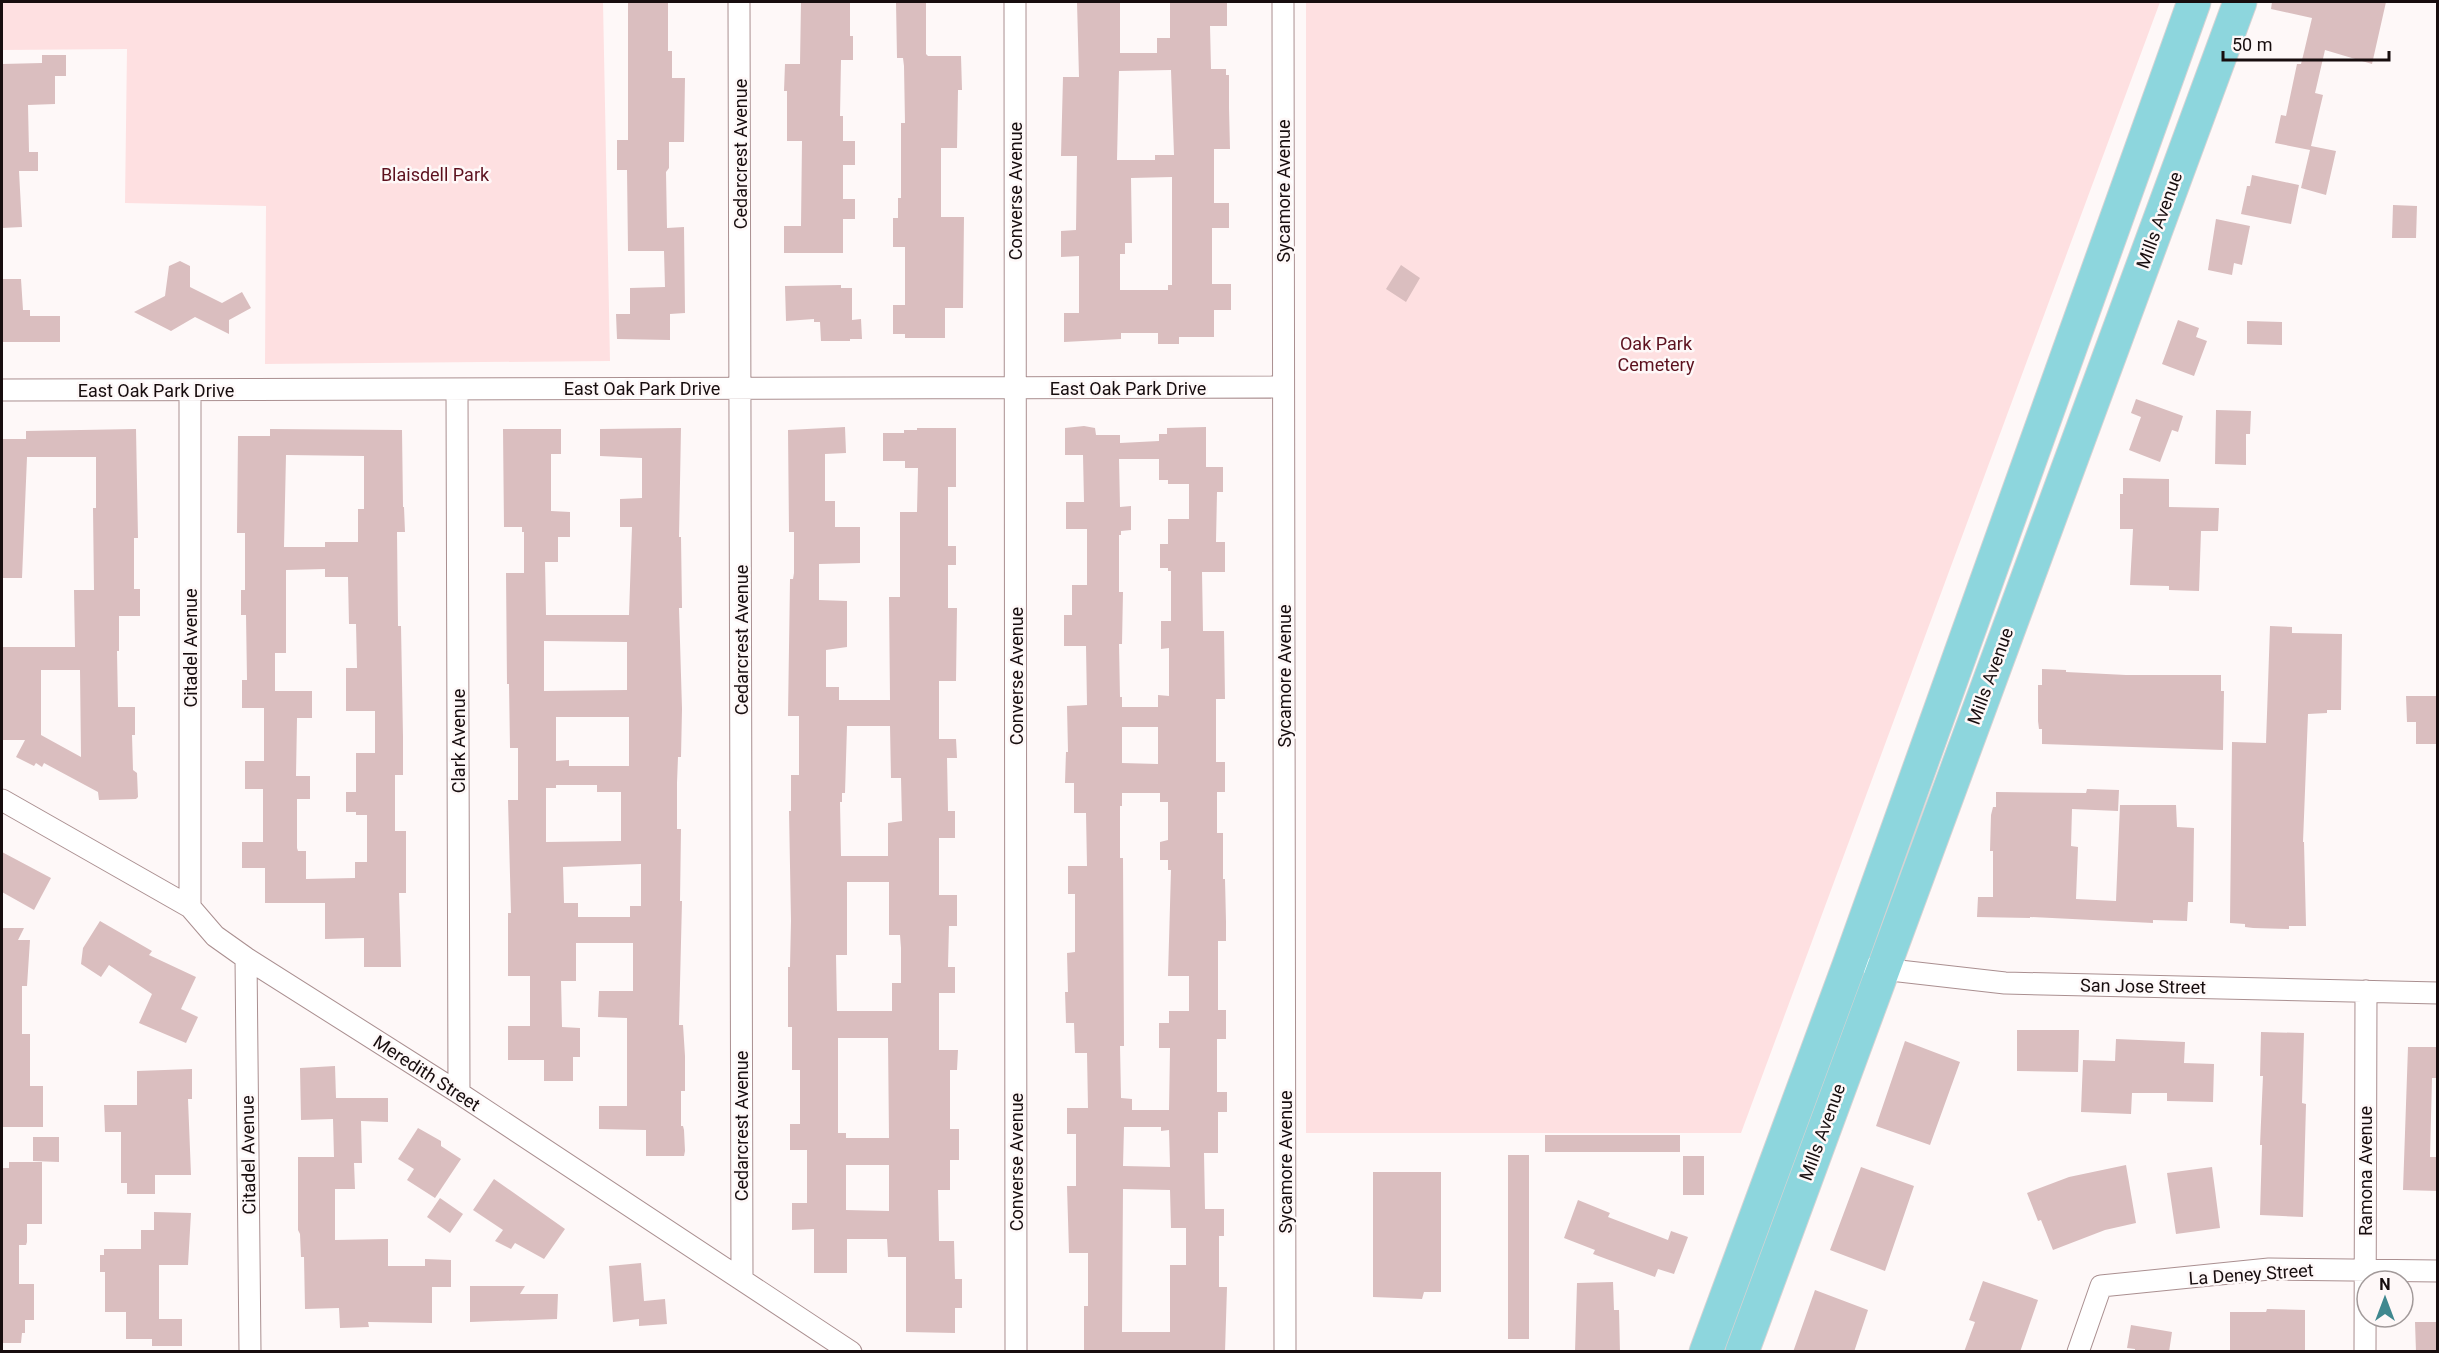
<svg xmlns="http://www.w3.org/2000/svg" width="2439" height="1353" font-family="Roboto,sans-serif">
<style>
.green{fill:#fee0e1}
.building{fill:#dabebf;fill-rule:evenodd}
.lines{fill:none;stroke-linecap:round;stroke-linejoin:round}
.street-casing{stroke:#aa8f90;stroke-width:23}
.primary-casing{stroke:#d5d3d4;stroke-width:35}
.street{stroke:#fff;stroke-width:21}
.primary{stroke:#8dd6dd;stroke-width:33}
.labels{text-anchor:middle;dominant-baseline:central;stroke-width:5;stroke-linejoin:round;paint-order:stroke}
.street-label{font-size:18px;fill:#170d0e;stroke:#fef8f8}
.park-label{font-size:18px;fill:#5c111e;stroke:#fef8f8}
</style>
<rect width="100%" height="100%" fill="#fef8f8"/>
<path class="green" d="M2 2H603L610 361 265 364 266 206 125 203 127 49 2 50Z
M1306 2H2160L1741 1133H1306Z"/>
<path class="building" d="M628 2H668V51H672V78H685L684 142H669V168L666 172 667 228 684 227 685 313 670 314V340L617 339 616 314H630V288L665 287 664 251H628L627 170H617V140H628Z
M801 2H850V36H853V60H841L840 116H843V141H855V165H843V199H855V219H843V253H784V226H801L802 141H787V91H784L785 64H800Z
M896 2H926V54L928 56H961L962 90H958L957 148H941V217H964L963 308H945V338H905V334H893V305H905V247H893V218H898V198H901V123H905L904 66 903 58H897Z
M1077 2H1120V53H1157V38H1170V2H1227V26H1210L1211 69H1226V75H1229V108L1230 149H1214V203H1229V228H1212V284H1231V310H1214V337H1179V344H1158V333H1121V339L1064 342V313H1079V256L1061 257V231L1076 230 1077 156H1061L1063 77H1079ZM1171 70 1174 155H1155V160H1117L1119 71ZM1172 177V285H1168V290H1120V254H1125V243H1132L1131 178Z
M2272 2H2386L2372 64 2325 50 2315 93 2323 95 2311 146 2336 151 2326 195 2301 188 2310 150 2275 143 2281 115 2286 116 2297 64H2301L2304 52 2312 18 2271 9Z
M42 55H66V76H55V104L28 105 29 152H38V171H19L22 227 2 228V64L42 63Z
M2252 175 2299 185 2291 224 2241 214 2247 186H2250Z
M2393 205 2417 206 2416 238H2392Z
M2216 219 2250 226 2242 265 2234 263 2232 275 2208 270Z
M180 261 190 266V287L222 303 242 292 251 308 229 320V334L195 317 171 331 134 312 165 296 169 266Z
M1401 265 1420 278 1406 302 1386 289Z
M2 279H21L23 310H30V316H60V342H2Z
M841 285V288H852V320L861 319 862 339H850V341H821L820 322H814V319L786 321 785 286Z
M2178 320 2199 328 2196 337 2207 341 2194 376 2162 364Z
M2247 321 2282 322V345L2247 344Z
M2136 399 2183 416 2178 432 2172 430 2160 462 2129 450 2141 417 2131 413Z
M2216 410 2251 411 2250 434H2246V465L2215 464Z
M1084 426 1095 428 1096 435H1120V443L1159 441V434H1167V428L1206 427V467H1223V492H1217L1216 542H1225V572H1202L1203 631H1224L1225 699H1216V762H1225V792H1217V833H1223V879H1225L1226 922V941H1218V1010H1226V1039H1217V1092H1227V1112H1218V1153H1204L1205 1209H1224V1236H1219V1287H1227L1225 1352H1084V1306H1088V1253H1069L1067 1186H1076V1134H1067V1108H1088L1087 1053H1075L1074 1023H1066L1065 992H1068L1067 953 1075 952V894H1068V866H1087L1086 813H1074V783H1065L1066 752H1068L1067 706 1087 705 1086 646H1064V615H1072V585H1087V529H1066V502H1084L1083 455H1065V428ZM1119 459H1159V480H1168V484H1189V519H1168V544H1160V568H1168V571H1171V621H1161V649L1169 648V696L1158 695V707H1122V697H1120L1119 644H1122L1123 592H1119V535H1121V531L1131 530V506L1120 507ZM1122 727H1158V764L1122 763ZM1122 793H1160V802H1168V840L1160 842V860H1168V870H1171L1168 976H1189V1011H1169V1023H1159V1048H1170L1169 1110H1132V1099L1121 1098 1120 1046H1124L1123 858H1120V806H1122ZM1124 1127H1161V1131L1169 1130 1170 1167 1123 1166ZM1123 1189 1170 1190 1171 1228H1186V1265H1170V1332H1122Z
M845 427 846 453 825 454V501H835V527H860V563L819 564V600L847 601V647L826 650V687H839V700H890L889 597H900V512H917L918 468H905V461H883V433H904V430H917V428H956V487H948V546H956V565H948V608H957L956 681H939V739H956L957 758H947L948 811H955V838H939V895H957V926H949L948 967H955V993H939V1050H958L957 1070H950V1129H959V1160H950V1190H938L939 1241H954L955 1279H962V1308H955V1333L906 1332V1257H888L887 1239H847V1273H814V1229L792 1230V1203H807V1150H790V1124H800V1070H792V1027H788V967H790L791 921 789 811H791V775H799V716H788L790 579H793L794 573V532H789L788 430ZM847 726H890L891 778H901L902 821 888 823V856H841L840 802H842V793H845ZM847 882H889V935H900L901 948V983H892V1011H837L836 955H847ZM838 1038H888L889 1138H846V1133H838ZM846 1165H889V1211L846 1210Z
M681 428 679 537H681L682 608H679L682 709 681 757H678L677 783V829H681L680 901H682L679 1025H683L685 1056V1091H681V1126H683L684 1130 685 1151 684 1156H646V1130L599 1129V1106H627V1018L598 1017 599 991H633V943H576V981H561L562 1027 580 1028V1057H573V1081H544V1060H508V1026H530V976H508V913H511L508 800H518V748H510L509 684H507L506 573H524V532H522V527H504L503 429H561V454H551V511L570 512V537H558V562H545L546 615H629L632 527H620V499L642 498V458L600 456V429ZM544 641 627 642V690L544 691ZM556 717H629V766H569V760L556 761ZM556 785H597V792H621V841L546 842V788H556ZM641 864V906H630V917H578V903H564L563 867Z
M136 429 138 538H134V589H140V616H119V651H117L118 707H135V735H132L133 770 137 773 138 797 136 799 99 800 98 792 44 763 42 767 36 763 34 766 16 757 25 740H2V647H75L74 590H94L93 508H96V457H27L22 578H2V439H26V431ZM41 670H80L81 757 41 735Z
M270 429 402 430 403 507H404L405 532H397L398 626H401L403 737V775H395V831H406V893H399L401 967H364V938L325 939V903H265V868H242V842H263V789H245V761H264V708H242V680H247L246 615H241V590H245V533H237L238 436H270ZM286 455 364 456V509H358V542H325V547H284ZM325 569V577H348L349 624H356L357 668H346V711H375V753H356V792H346V812H356V815H367V862H355V878L306 879V851H298L297 848V799H310V776H296L297 718H312V691H275V653H286V570Z
M2123 478 2169 479V507L2219 508 2218 531H2201L2199 591 2169 590V586L2130 585 2133 529H2120V494H2123Z
M2270 626 2292 627V633L2342 634 2341 710H2327V713L2308 714 2303 842H2304L2306 926H2289V929L2253 928 2245 927V924L2230 923 2232 742 2266 743Z
M2042 669 2066 670V672L2126 675H2221V691H2224L2223 750 2042 744V729H2039L2038 721V685H2042Z
M2406 696H2438V744H2416V722H2407Z
M2087 789 2119 790 2118 811 2072 809 2071 846 2078 847 2076 899 2116 901 2120 805H2176L2177 827 2194 828 2193 902H2188L2187 921 2153 920V923L2030 917V918L1977 917 1978 897H1993V851H1990L1991 815 1993 807H1996V792L2086 793Z
M2 852 51 878 34 910 2 892Z
M100 921 152 951 149 955 196 977 181 1009 198 1017 186 1043 139 1023 152 994 109 965 101 977 81 964 83 948Z
M2 928H24L18 940H30L27 986H22V1034H30V1086H43V1127H2Z
M2017 1030H2079L2078 1072 2017 1071Z
M2261 1032 2304 1033 2302 1103 2306 1104 2303 1217 2260 1215 2262 1145H2260L2263 1076H2260Z
M2116 1039 2185 1042 2184 1063 2214 1064 2213 1102 2167 1101V1093H2132L2131 1114 2081 1112 2083 1060 2115 1061Z
M1905 1041 1960 1062 1930 1145 1876 1126Z
M2408 1047H2438V1078H2432L2430 1157H2438V1191L2403 1190Z
M335 1066 336 1098H388V1122L361 1121 362 1163H354L355 1189H335V1240L388 1239V1266H425V1259L451 1260V1287H432V1323L368 1322 369 1327 340 1328 339 1308 305 1309 304 1257H301L300 1234 298 1230V1157H334L333 1119 301 1120 300 1068Z
M192 1069V1099H188L191 1175H155V1194H127V1183H121V1132H105L104 1105H137V1071Z
M418 1128 441 1141V1146L461 1159 435 1198 407 1180 414 1169 398 1159Z
M1545 1135H1680V1152H1545Z
M33 1137H59V1162L33 1161Z
M1508 1155H1529V1339H1508Z
M1683 1156H1704V1195H1683Z
M9 1162H42V1224H27V1242L26 1245H19V1284H34V1320H25V1333H22L21 1343H2V1168H9Z
M2126 1165 2136 1223 2105 1230 2053 1250 2041 1220 2038 1221 2027 1193 2069 1177Z
M1861 1167 1914 1186 1885 1271 1830 1250Z
M2212 1167 2220 1228 2176 1234 2167 1173Z
M1373 1172H1441V1292H1424L1422 1299 1373 1297Z
M494 1179 565 1229 544 1259 515 1243 511 1249 495 1241 503 1230 473 1210Z
M440 1198 463 1214 450 1233 427 1217Z
M1578 1200 1610 1213 1608 1217 1668 1240 1671 1231 1688 1237 1674 1274 1658 1269 1655 1277 1593 1254 1595 1250 1564 1238Z
M154 1212 191 1213 188 1265H159V1319H182V1346H152V1339H126V1312H105V1272H100V1255H104V1249H141V1230H154Z
M641 1263 644 1301 665 1299 667 1324 639 1326V1319L613 1322 609 1266Z
M1983 1281 2038 1300 2020 1352H1964L1975 1322 1969 1320Z
M1613 1282 1614 1310H1619L1620 1352H1575L1577 1283Z
M470 1286H525L520 1294H558L557 1319 470 1322Z
M1815 1290 1868 1310 1854 1352H1793Z
M2267 1309 2305 1310V1352H2230V1312H2266Z
M2415 1322H2438V1352H2416Z
M2131 1325 2172 1332 2169 1352H2135V1349L2127 1348Z"/>
<g class="lines">
<g class="street-casing">
<path id="street" d="M739 2 742 1279
M1015 2 1016 1352
M1283 2 1285 1352
M457 389 459 1093
M2 390 1283 387
M2 800 190 907 215 936 246 958 459 1093 851 1352
M190 907V390
M246 958 250 1352
M1873 968 2005 983 2438 993
M2078 1352 2101 1286 2269 1269 2438 1271
M2365 1352 2366 991"/>
</g>
<g class="primary-casing">
<path id="primary" d="M1706 1352 1849 965 2194 2
M1742 1352 2240 2"/>
</g>
<use href="#street" class="street"/>
<use href="#primary" class="primary"/>
</g>
<g class="labels">
<g class="street-label">
<text transform="translate(740 154) rotate(-90)">Cedarcrest Avenue</text>
<text transform="translate(1015 191) rotate(-90)">Converse Avenue</text>
<text transform="translate(1283 191) rotate(-90)">Sycamore Avenue</text>
<text transform="translate(2159 220) rotate(-70)">Mills Avenue</text>
<text x="642" y="388">East Oak Park Drive</text>
<text x="1128" y="388">East Oak Park Drive</text>
<text x="156" y="390">East Oak Park Drive</text>
<text transform="translate(741 640) rotate(-90)">Cedarcrest Avenue</text>
<text transform="translate(190 648) rotate(-90)">Citadel Avenue</text>
<text transform="translate(1016 676) rotate(-90)">Converse Avenue</text>
<text transform="translate(1284 676) rotate(-90)">Sycamore Avenue</text>
<text transform="translate(1990 676) rotate(-70)">Mills Avenue</text>
<text transform="translate(458 741) rotate(-90)">Clark Avenue</text>
<text transform="translate(2143 986) rotate(1)">San Jose Street</text>
<text transform="translate(427 1073) rotate(33)">Meredith Street</text>
<text transform="translate(741 1126) rotate(-90)">Cedarcrest Avenue</text>
<text transform="translate(1822 1132) rotate(-70)">Mills Avenue</text>
<text transform="translate(248 1155) rotate(-91)">Citadel Avenue</text>
<text transform="translate(1016 1162) rotate(-90)">Converse Avenue</text>
<text transform="translate(1285 1162) rotate(-90)">Sycamore Avenue</text>
<text transform="translate(2365 1171) rotate(-90)">Ramona Avenue</text>
<text transform="translate(2251 1274) rotate(-4)">La Deney Street</text>
</g>
<g class="park-label">
<text x="435" y="174">Blaisdell Park</text>
<text x="1656" y="343">Oak Park<tspan x="1656" dy="21">Cemetery</tspan></text>
</g>
</g>
<rect width="2439" height="1353" fill="none" stroke="#170d0e" stroke-width="6"/>
<g transform="translate(2385 1299)"><circle r="28" fill="#fef8f8" stroke="#a29a9a" stroke-width="1.5"/>
<path d="M0-4.5L10 22L0 15L-10 22Z" fill="#40888f"/>
<text y="-9" font-size="16" font-weight="bold" text-anchor="middle" fill="#170d0e">N</text>
</g>
<path d="M2223 51v9h166v-9" fill="none" stroke="#170d0e" stroke-width="3"/>
<text x="2232" y="51" font-size="18" fill="#170d0e" stroke="#fef8f8" stroke-width="4.5" paint-order="stroke">50 m</text>
</svg>
